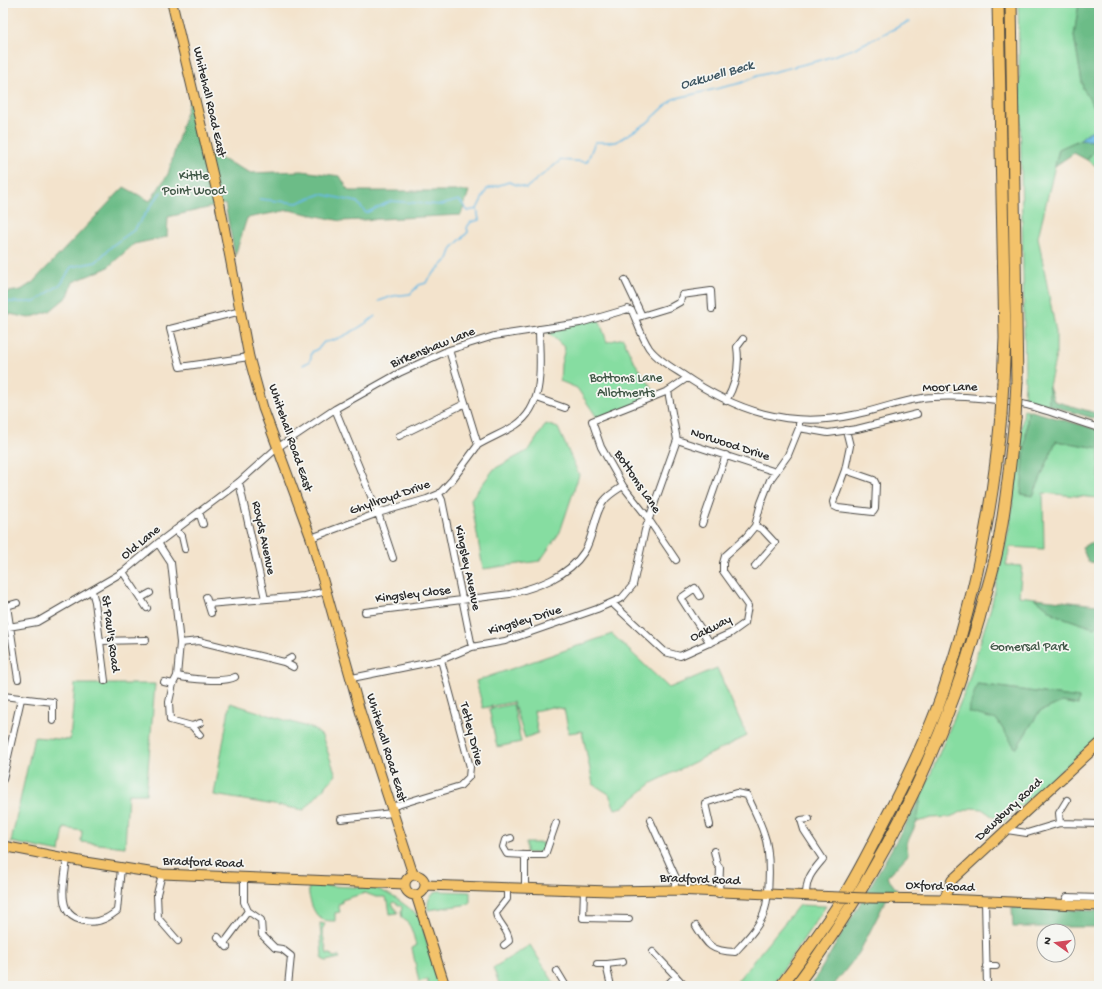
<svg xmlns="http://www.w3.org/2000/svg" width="1102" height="989" font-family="'Gochi Hand',sans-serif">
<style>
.green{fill:#86dda1;stroke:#588466;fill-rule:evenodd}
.forest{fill:#6cbc87;stroke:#4c7459}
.water{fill:#69b9e4;stroke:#4a7288}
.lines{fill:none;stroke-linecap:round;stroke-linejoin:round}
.stream{stroke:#69b9e4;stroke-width:1.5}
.street-casing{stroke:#494743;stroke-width:8}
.primary-casing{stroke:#494743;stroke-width:11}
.highway-casing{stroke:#494743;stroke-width:13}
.street{stroke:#fff;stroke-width:6}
.primary{stroke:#f3c26a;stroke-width:9}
.highway{stroke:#f3c26a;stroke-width:11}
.primary-bridge-casing{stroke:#494743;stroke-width:11;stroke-linecap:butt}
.highway-bridge-casing{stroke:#494743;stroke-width:13;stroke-linecap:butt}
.primary-bridge{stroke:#f3c26a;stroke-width:9}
.highway-bridge{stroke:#f3c26a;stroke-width:11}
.labels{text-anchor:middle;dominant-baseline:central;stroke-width:3.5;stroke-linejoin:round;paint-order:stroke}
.street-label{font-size:13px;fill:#2b2b2b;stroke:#f6f6f2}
.park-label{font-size:13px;fill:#425848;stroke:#f6f6f2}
.water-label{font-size:14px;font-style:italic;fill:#3e5662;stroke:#f6f6f2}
</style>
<rect width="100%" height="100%" fill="#f6f6f2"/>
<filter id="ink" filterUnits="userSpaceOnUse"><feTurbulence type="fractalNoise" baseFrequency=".025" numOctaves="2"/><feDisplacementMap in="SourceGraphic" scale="8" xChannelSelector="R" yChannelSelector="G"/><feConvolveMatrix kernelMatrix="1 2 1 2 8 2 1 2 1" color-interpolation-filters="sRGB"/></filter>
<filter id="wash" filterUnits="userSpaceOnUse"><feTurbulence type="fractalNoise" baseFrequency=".012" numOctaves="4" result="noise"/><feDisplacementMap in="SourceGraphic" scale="16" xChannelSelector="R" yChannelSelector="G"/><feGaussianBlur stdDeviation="0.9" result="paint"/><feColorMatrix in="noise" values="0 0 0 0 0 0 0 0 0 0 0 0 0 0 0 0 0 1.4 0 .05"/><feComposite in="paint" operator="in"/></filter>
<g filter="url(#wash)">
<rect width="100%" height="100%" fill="#f3e3cc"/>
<path class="green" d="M1018 3H1079L1074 36 1083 88 1099 115V128L1089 132 1079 140 1059 149 1038 237 1056 332V355L1049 386V405L1024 399 1025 381Z
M1099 144V168L1087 160Z
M599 319 607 342 623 338 633 360 657 395 598 419 577 388 560 381 561 364 565 348 543 328Z
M1024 409 1028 410 1021 494 1033 496 1056 441 1099 448V498L1043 493 1044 549 1010 547 1006 565 1022 566 1019 596 1035 598 1056 615 1093 628 1099 624V737L1002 823 982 809 971 808 950 817 931 818 917 822 916 824 921 797 966 689 991 607 1010 524ZM978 684 1079 698 1078 705 1062 702 1039 712 1016 749 997 720Z
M546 424 558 428 579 475 560 532 540 561 483 569 471 499 494 469 529 450Z
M612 634 669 688 717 668 747 736 652 783 623 807 615 809 609 794 593 784 582 731 569 733 564 709 552 707 534 711 538 733 525 738 513 702 483 708 476 681Z
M75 684H155L146 794H128L125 847 81 842 82 831 64 828 60 852 11 842 34 737 70 740Z
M230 703 314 729 322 736 336 775 304 810 214 795Z
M513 704 521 742 497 747 489 709Z
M526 843H543V850L540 853H526Z
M309 885 374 888C391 893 407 906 420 917L439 986H429L427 979 419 982 412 948 416 946C413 933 411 923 402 918L401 912 402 907 394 902 392 904 398 913 390 914 388 901H386L385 897H376L365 893 342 900V903L338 904 340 912 335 913V921C330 921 324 921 320 918 312 912 307 893 309 885Z
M438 891 470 892V904L428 910C427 900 429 896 438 891Z
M799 905 826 906 775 981 770 986H733Z
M320 923 325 924 322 930 327 954H331L333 957 339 956 340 958 326 961 322 959Z
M530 945 556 986H500L493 968Z"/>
<path class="forest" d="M1079 3H1099L1098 115 1083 88 1074 36Z
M190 98 203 157 213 155 251 173 302 171 340 176 349 191H469L461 215 341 221 289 210 247 218 235 256 225 204 168 217 167 237 134 244 107 268 73 282 68 296 50 311 29 318 10 314 3 317V293L21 290 32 283 124 187 150 201 168 174Z
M1079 140 1099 141V144L1087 160 1074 153 1055 166 1059 149Z
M1049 386 1054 401 1099 414V420L1049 405Z
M1028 410 1099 430V448L1056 441 1033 496 1021 494Z
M1099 539V563L1088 562 1082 547Z
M1035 598 1097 605 1099 610V624L1094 628 1056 615Z
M977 684 1079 698 1078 705 1062 702 1039 712 1016 749 997 720 968 712Z
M921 797 917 822 907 843 908 855 887 877 897 890 887 898 859 953 833 986H811L875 878Z
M1012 907 1099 911V927H1013Z"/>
<path class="water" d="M1099 128V141L1079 140 1089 132Z"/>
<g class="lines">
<path class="stream" d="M259 199 297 203 321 194 357 202 366 213 391 201 441 205 459 200 468 211 477 209
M477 209 487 189 509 182 526 188 561 160 587 162 595 142H616L647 123 673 99 741 83 757 76 821 60 853 49 910 21
M379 301 393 296 410 294 419 285 426 283 428 279 448 259 452 248 468 232 467 227 471 222 479 220 477 209
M3 302H35L62 283 71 267 96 262 113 245 134 230 161 192
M303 365 310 361 312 352 319 348 324 342C337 342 365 325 375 316"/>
</g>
</g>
<g filter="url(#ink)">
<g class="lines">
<g class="street-casing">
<path id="street" d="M625 280 642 316
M712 309 711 291 682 295 680 302 671 307 635 318C639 328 643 339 649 348 657 359 671 367 682 374 735 411 789 429 853 415 880 410 906 398 933 397 965 395 996 399 1027 405 1051 411 1075 421 1099 428
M241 311 170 329 180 367 249 357
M537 398 565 408
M726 401C736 384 740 367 737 347L743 339
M335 409 378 513 393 558
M799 424V428L828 433 857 429 917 414
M399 436 464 404
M677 440 776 472
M478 445C490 438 505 432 516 425 547 404 539 360 539 329
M845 470 833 502 834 506 838 508 873 512 875 509 876 484 874 480 845 470 850 446 846 430
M239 482 265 599
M439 494 442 500 472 647
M199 512 203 524
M702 524 726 455
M755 526 763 530 775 543 755 566
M175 530 182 536 185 549
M311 538 378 513 427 499 439 494 452 480 478 445 449 350
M158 543 171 563 180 643 177 676 173 684 169 702 170 720 192 726 200 735
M676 560 645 514 623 486 601 447 592 421 668 391 687 378
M123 572 147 608
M92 591 95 602 105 681
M700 596 695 588 681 598 710 643
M206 597 211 613
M141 598 150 593
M17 603 7 606 18 679
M612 603 665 652 680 656 731 633 745 623 748 606 723 571V563L725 556 746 537 755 526 761 503 770 480 788 455 799 428
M208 604 304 596 327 591
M365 612 510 594C537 587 568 577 584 552 594 537 593 515 604 501 608 495 617 490 623 486
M3 628 37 622 123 572 158 543 239 482 277 448 335 409 401 372 449 350 494 336 580 323 628 309 632 311 635 318
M100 641 146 640
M180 643 199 641 284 662 293 667
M284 662 291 658
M177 676C190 679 224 683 235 677
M352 678 441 660 472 647 505 641 597 609 622 598 633 585 645 530 677 440 668 391
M164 682 173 684
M3 696 53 702V721
M192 726 200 723
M3 779 21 699
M391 807 460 786 469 777 470 767 441 660
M341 819 392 813
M650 820 676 878 674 890
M1060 823 1059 813 1067 800
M1007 830 1027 833 1060 823 1099 824
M511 838 505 840 503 847 507 854 525 855V887
M714 851 717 864 720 868 719 894
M525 855H545L556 823
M67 858C66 872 60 894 66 908 71 921 92 925 104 919 108 918 113 914 117 911L121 868
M162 874 157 894 158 918 178 941
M244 877V902L248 911 261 920 262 935 275 948 282 949 291 956 288 986
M584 890 583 918 629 919
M806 896C806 878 812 872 823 859L804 830 801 820 809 819
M985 901 987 986
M1064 905 1067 897 1099 898
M696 926C708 946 711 951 735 952 745 941 759 927 764 913 770 895 771 852 764 834 760 821 753 808 747 795L736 793 705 803 710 825
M218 937 227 947
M225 942 248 911
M504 945 509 941C509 929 497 923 496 913L507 899V888
M653 952 685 986
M597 964H607
M986 966H996
M557 971 566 986
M611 986 607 969V964L623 962
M666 986 676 976"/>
</g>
<g class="primary-casing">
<path id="primary" d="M172 3 220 205 249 357 263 408 311 538 360 711 413 874
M3 846 85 862 162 874 405 884
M405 885a10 10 0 1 1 20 0a10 10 0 1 1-20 0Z
M425 885 610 891 674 890 814 896
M416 895 445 986
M867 898 944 899 1099 906
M944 899 952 880 1099 744"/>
</g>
<g class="highway-casing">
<path id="highway" d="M998 3 1005 338 1003 382
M1011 3 1017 382
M781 986C804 955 827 924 847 891 864 863 878 833 894 803 914 764 934 722 947 680 976 593 993 506 1001 415
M796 986C879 875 941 753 979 619 986 591 996 563 1000 535 1007 496 1011 457 1015 418"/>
</g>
<use href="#street" class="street"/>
<use href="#primary" class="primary"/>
<use href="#highway" class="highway"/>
<g class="primary-bridge-casing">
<path id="primary-bridge" d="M814 896 867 898"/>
</g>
<g class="highway-bridge-casing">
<path id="highway-bridge" d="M1001 415 1003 382
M1015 418 1017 382"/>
</g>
<use href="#primary-bridge" class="primary-bridge"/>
<use href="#highway-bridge" class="highway-bridge"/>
</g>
</g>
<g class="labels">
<g class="street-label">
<text transform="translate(209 102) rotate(77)">Whitehall Road East</text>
<text transform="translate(433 348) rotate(-22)">Birkenshaw Lane</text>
<text transform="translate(950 388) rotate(-1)">Moor Lane</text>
<text transform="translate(290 438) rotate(71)">Whitehall Road East</text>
<text transform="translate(730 445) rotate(18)">Norwood Drive</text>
<text transform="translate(637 482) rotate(56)">Bottoms Lane</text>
<text transform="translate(390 498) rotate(-19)">Ghyllroyd Drive</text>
<text transform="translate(263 538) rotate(78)">Royds Avenue</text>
<text transform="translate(141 543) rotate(-39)">Old Lane</text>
<text transform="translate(467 568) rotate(78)">Kingsley Avenue</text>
<text transform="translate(413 595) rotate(-7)">Kingsley Close</text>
<text transform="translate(525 621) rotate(-17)">Kingsley Drive</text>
<text transform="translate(711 629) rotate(-27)">Oakway</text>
<text transform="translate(110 634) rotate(82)">St Paul's Road</text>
<text transform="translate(471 734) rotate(76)">Tetley Drive</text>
<text transform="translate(386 748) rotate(73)">Whitehall Road East</text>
<text transform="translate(1009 810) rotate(-43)">Dewsbury Road</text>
<text transform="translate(203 863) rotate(2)">Bradford Road</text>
<text transform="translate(700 880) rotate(2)">Bradford Road</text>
<text transform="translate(940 887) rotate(2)">Oxford Road</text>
</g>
<g class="park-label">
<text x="194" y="176">Kittle<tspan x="194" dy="15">Point Wood</tspan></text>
<text x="626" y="378">Bottoms Lane<tspan x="626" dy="15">Allotments</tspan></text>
<text x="1029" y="647">Gomersal Park</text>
</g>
<g class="water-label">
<text transform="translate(717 76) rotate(-16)">Oakwell Beck</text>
</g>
</g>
<rect width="1102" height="989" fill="none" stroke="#f6f6f2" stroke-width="16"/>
<g transform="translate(1056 943) rotate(284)"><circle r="19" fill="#f6f6f2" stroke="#a5a5a2"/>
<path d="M0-3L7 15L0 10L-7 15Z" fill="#d1495b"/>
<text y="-6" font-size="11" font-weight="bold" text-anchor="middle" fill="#2b2b2b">N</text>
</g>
</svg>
